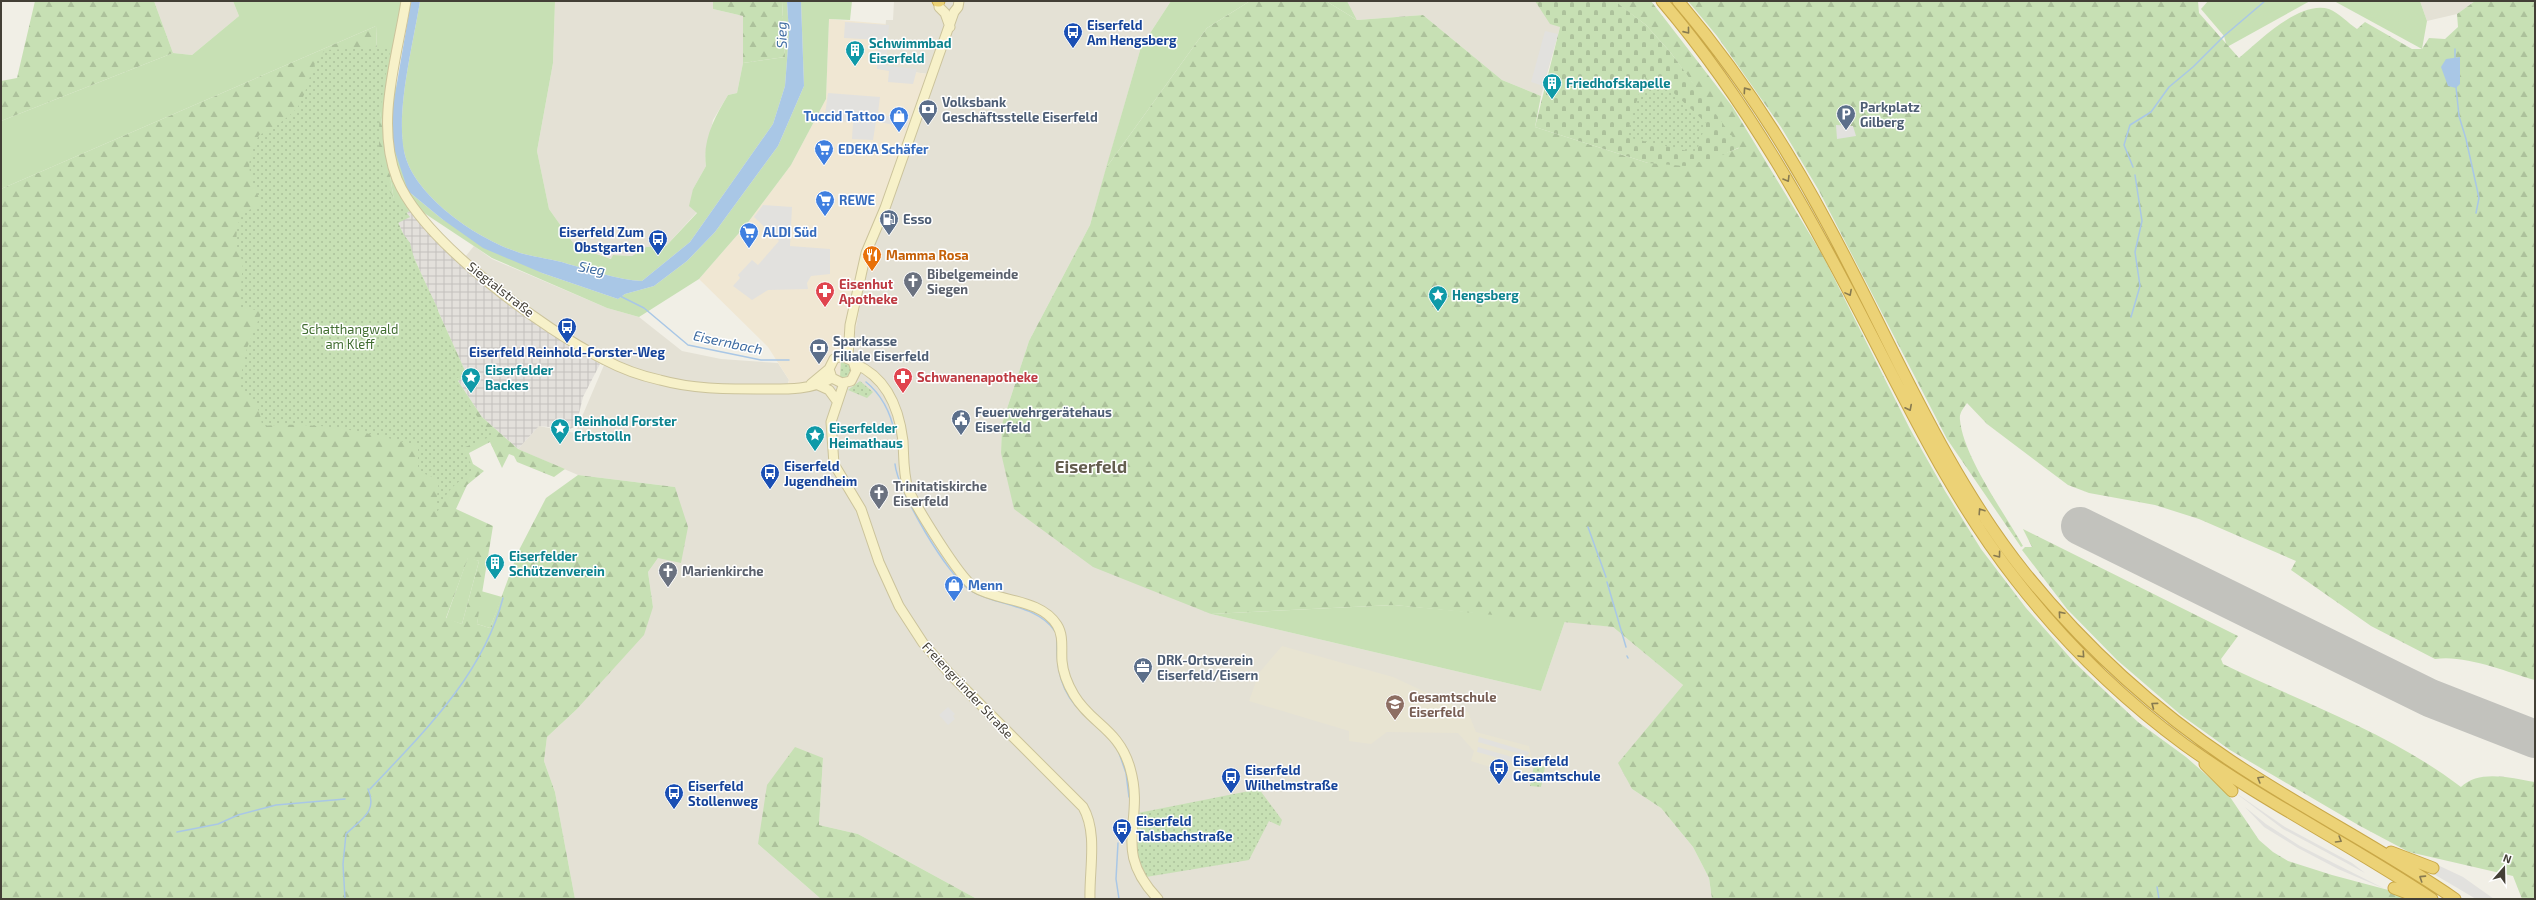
<svg xmlns="http://www.w3.org/2000/svg" width="2536" height="900" font-family="'Exo 2',sans-serif">
<style>
.residential{fill:#e4e1d5}
.commercial{fill:#f0e7d3}
.industrial{fill:url(#industrial-grid)}
.education{fill:#e8e4d2}
.grass{fill:#c7e0b4}
.forest{fill:url(#forest-firs);fill-rule:evenodd}
.cemetery{fill:url(#cemetery-stones)}
.park{fill:url(#park-dots)}
.parking{fill:#e2e1de}
.water{fill:#a9c7e6}
.lines{fill:none;stroke-linecap:round;stroke-linejoin:round}
.stream{stroke:#a9c7e6;stroke-width:1.5}
.runway{stroke:#c2c2bd;stroke-width:38}
.secondary-casing{stroke:#cbc39b;stroke-width:11}
.highway-casing{stroke:#c9a848;stroke-width:13}
.secondary{stroke:#f7f1c9;stroke-width:9}
.highway{stroke:#ecd276;stroke-width:11}
.oneway{stroke:#877a50}
.labels{text-anchor:middle;dominant-baseline:central;stroke-width:3;stroke-linejoin:round;paint-order:stroke}
.transit-label{font-size:13px;font-weight:bold;fill:#164399;stroke:#fff;text-anchor:start}
.culture-label{font-size:13px;font-weight:bold;fill:#0d838f;stroke:#fff;text-anchor:start}
.service-label{font-size:13px;font-weight:bold;fill:#4e5e75;stroke:#fff;text-anchor:start}
.shop-label{font-size:13px;font-weight:bold;fill:#366cbe;stroke:#fff;text-anchor:start}
.food-label{font-size:13px;font-weight:bold;fill:#c56008;stroke:#fff;text-anchor:start}
.worship-label{font-size:13px;font-weight:bold;fill:#5b616d;stroke:#fff;text-anchor:start}
.health-label{font-size:13px;font-weight:bold;fill:#be3a42;stroke:#fff;text-anchor:start}
.street-label{font-size:13px;fill:#433f36;stroke:#fff}
.park-label{font-size:13px;fill:#416d31;stroke:#fff}
.education-label{font-size:13px;font-weight:bold;fill:#785e54;stroke:#fff;text-anchor:start}
.water-label{font-size:14px;font-style:italic;fill:#3d6ba1;stroke:#fff}
.district-label{font-size:17px;font-weight:bold;fill:#645e4f;stroke:#fff}
</style>
<defs>
<pattern id="industrial-grid" width="8" height="8" patternUnits="userSpaceOnUse"><rect width="8" height="8" fill="#e3e0db"/><path d="M0 4h8M4 0v8" fill="none" stroke="#c4c1bd"/></pattern>
<pattern id="forest-firs" width="22" height="20" patternUnits="userSpaceOnUse"><rect width="22" height="20" fill="#c7e0b4"/><path d="M5 1l3.5 6h-7zM16 11l3.5 6h-7z" fill="#acc19b"/></pattern>
<pattern id="cemetery-stones" width="16" height="16" patternUnits="userSpaceOnUse"><rect width="16" height="16" fill="#c7e0b4"/><path d="M2 7V4a2 2 0 0 1 4 0v3zM10 15v-3a2 2 0 0 1 4 0v3z" fill="#acc19b"/></pattern>
<pattern id="park-dots" width="8" height="8" patternUnits="userSpaceOnUse"><rect width="8" height="8" fill="#c7e0b4"/><path d="M2 2h.1M6 6h.1" fill="none" stroke="#acc19b" stroke-width="1.8" stroke-linecap="round"/></pattern>
</defs>
<rect width="100%" height="100%" fill="#f1efe6"/>
<path class="residential" d="M154 1H233L239 16 192 55 173 53Z
M555 1H713V9L743 16V63L737 93 728 95 713 120 705 157 706 166 693 189 697 212 666 246 646 247 632 256 613 255 612 259 576 247 549 209 537 151 553 63Z
M894 1H1171L1141 47 1090 225 1029 341 1002 424 1001 453 1211 614 1541 691 1565 621 1613 627 1683 685 1619 763 1632 789 1661 808 1693 847 1709 878 1712 899H977L858 834 819 825 823 758 758 844 821 899H575L555 792 544 761 547 737 576 710 653 607 648 572 658 558 675 487 578 475 518 449 539 426 575 433 607 358 512 297 465 257 474 246 492 259 607 308 639 317 682 351 721 359 778 363 789 380 787 386H845L864 284 893 175 928 74 882 68 886 20H893Z
M1347 1H1535L1560 27 1541 96 1502 80 1423 15 1357 20Z
M2420 1H2475L2457 14 2427 21Z"/>
<path class="commercial" d="M829 19 886 24 882 68 928 74 893 175 864 284 845 386 787 387 789 380 768 347 699 279 746 225 791 165 826 99Z"/>
<path class="industrial" d="M411 210 439 245 484 284 552 334 600 364 583 397 576 426 570 429 539 426 518 449 482 417 458 381 467 375 397 220Z"/>
<path class="education" d="M1282 646 1393 677 1468 712 1476 732 1529 746 1533 765 1530 780 1471 761 1474 751 1458 733 1387 732 1371 744 1349 741V731L1249 701 1259 673Z"/>
<path class="grass" d="M233 1H411L396 82 408 191 442 219 542 273 618 299 625 294 654 286 687 261 715 232 778 146 804 86 801 1H852L850 20 829 19 826 99 791 165 746 225 699 279 639 317 607 308 492 258 415 207 397 220 379 105 376 26 1 189V121L173 53 192 55 239 16Z
M420 1H555L553 63 537 151 549 209 576 247 611 259 613 255 632 256 646 247 666 246 697 213 689 206 693 189 706 166C702 140 715 117 728 95L737 93 743 63 785 57 782 1H787L789 34 785 86 773 124 690 242 642 281C617 280 592 270 568 264 554 259 538 258 524 254 481 242 413 197 404 151 396 109 413 45 420 1Z
M1171 1H1250L1207 28 1106 168 1141 47Z
M1326 1H1347L1357 20Z
M2208 1H2310L2227 47 2224 36 2201 9Z
M2334 1H2420L2427 21 2422 49Z
M468 557 479 561 462 624 446 619Z
M481 591 502 597 490 628 477 624Z
M1394 605 1565 621 1541 691 1211 614Z"/>
<path class="forest" d="M35 1H154L173 53 1 121V81L17 78Z
M713 1H782L785 57 743 63V16L713 9Z
M1250 1H1326L1357 20 1423 15 1502 80 1541 96 1535 127 1648 163 1715 157 1739 148 1671 53 1646 25 1614 1H1651L1732 106 1823 256 1910 429 1945 491 1981 549 2026 608 2074 662 2138 722 2186 757 2228 794 2259 840 2273 852 2288 861 2332 875 2422 899H1712L1709 878 1693 847 1661 808 1632 789 1618 763 1683 685 1613 627 1394 605 1211 614 1093 567 1014 509 1001 453 1002 424 1029 341 1090 225 1106 168 1207 28Z
M1688 1H2198L2199 13 2239 58C2259 41 2300 0 2329 9 2339 13 2348 23 2357 29L2365 22 2412 49H2422L2429 38 2445 39 2458 27 2457 14 2475 1H2535V680C2507 672 2464 654 2435 659L2371 626 2291 570 2296 561 2199 519 2155 505 2089 493 2068 485 1987 424 1967 403C1963 409 1959 413 1960 420 1963 456 2005 514 2023 546L2021 547 1947 439 1818 189 1781 127 1717 36Z
M376 26 379 105 397 220 467 375 458 381 482 417 518 449 565 469 554 477 517 462 514 456 509 454 502 468 490 442 469 453 473 464 484 471 467 485 456 509 493 526 477 624 490 628 518 552 546 498 578 475 675 487 688 527 681 563 658 558 648 572 653 607 644 635 576 710 547 737 544 761 555 792 575 899H1V189ZM468 558 479 561 462 624 446 618Z
M2023 529 2238 636 2221 659 2223 664C2303 703 2389 732 2461 787 2479 769 2511 778 2535 782V899H2522L2513 876 2409 852 2360 826 2230 750 2181 715 2117 660 2067 609 2022 550 2025 547H2032Z
M795 747 823 758 819 825 858 834 977 899H821L758 844 767 785Z"/>
<path class="cemetery" d="M1535 1 1616 2 1646 25 1671 53 1740 147 1718 157 1685 166 1648 163 1535 127 1560 27 1550 24Z"/>
<path class="park" d="M391 47C383 86 370 150 388 188 392 198 403 208 410 217L396 224 410 243 415 262 437 307 442 333 455 352 465 374 455 379C463 393 481 430 497 434L463 448 475 472C453 483 447 491 437 513L435 512 439 480 418 471V446C364 431 319 421 262 426 260 406 253 399 238 388L247 348 262 311 239 307 243 262 236 247 237 226 243 213 261 204C249 170 243 169 259 135 270 131 293 115 299 105 310 88 309 62 326 50Z
M1644 77 1663 83 1706 123 1696 153 1626 137Z
M841 360H844L853 367 846 378 840 377Z
M860 381 873 392 867 398 848 390Z
M1534 765 1545 767 1541 787 1530 786Z
M1259 789 1282 820 1280 826 1269 821 1249 860 1146 877 1137 854 1138 813Z"/>
<path class="parking" d="M845 22 889 25 886 66 917 69 913 84 888 82 889 71 877 69 878 40 844 38Z
M1545 31 1558 34 1543 86 1531 82Z
M828 93 880 97 878 113 908 122 906 128 876 121 873 140 852 139 853 122 824 121Z
M1836 125 1853 126 1856 136 1837 139Z
M763 205 792 207 790 246 830 249V274L811 276 807 283 808 289 768 290 752 300 733 286 740 278 738 275 752 260 758 265 779 241 754 217Z
M948 707 955 714 953 716 955 719 948 725 939 715Z
M1479 737 1529 752 1528 756 1478 742Z
M1478 747 1522 760 1521 764 1477 752Z
M1495 770 1521 778 1520 781 1494 776Z
M2233 791 2285 827 2352 863 2365 873 2283 829Z
M2245 807 2266 824 2300 846 2385 889 2338 869 2298 848 2264 827Z
M2429 861 2463 877 2494 899H2476L2432 873Z"/>
<path class="water" d="M411 1H420C413 45 396 109 404 151 413 197 481 242 524 254 538 258 554 259 568 264 592 270 617 280 642 281L690 242 773 124 785 86 789 34 787 1H801L804 86 778 146 715 232 687 261 654 286 625 294 618 299 542 273 483 248 442 219 408 191 393 145 392 112Z
M2460 57V84L2456 88 2448 86 2441 67 2446 59Z"/>
<g class="lines">
<path class="stream" d="M2455 59V49
M2456 87 2459 116 2466 139 2479 198 2476 213
M2133 167 2124 145 2130 125 2151 112 2169 87 2193 67 2224 36 2265 1
M620 296 644 308 688 345 761 360H789
M2131 317 2140 286 2135 252 2142 221 2135 175
M866 382C882 395 891 414 895 434
M895 464C897 490 949 578 970 590 995 606 1036 604 1054 630
M1588 527 1606 577
M1607 582 1626 647
M1057 637C1056 667 1060 693 1083 713
M1627 656 1628 658
M1119 753 1126 773 1129 797
M370 789C423 733 483 675 503 598
M177 832 218 824 238 815 276 805 345 799
M1118 843 1116 879 1119 899
M2157 887 2159 899
M345 899 343 864 346 834C361 819 378 812 368 789"/>
<path class="runway" d="M2080 526 2430 698 2535 739"/>
<g class="secondary-casing">
<path id="secondary" d="M406 1C397 58 375 123 397 179 423 242 544 330 605 360 622 369 642 376 660 380 693 389 724 389 757 389 781 389 811 391 832 378
M939 1V7L945 13 950 27
M848 357 850 325 866 253 885 208 954 12 958 7 959 1
M855 364C886 377 899 408 903 441 904 458 903 472 908 489 917 508 959 577 974 587 998 602 1040 598 1057 625 1064 636 1061 649 1062 661 1063 673 1068 685 1074 695 1091 724 1119 729 1130 768 1146 823 1110 848 1158 899
M844 383 831 422 834 464 861 509 879 562 899 606 923 643 950 674 1083 807C1098 833 1089 870 1090 899
M811 384 829 369 834 359 841 356 853 361 856 371 851 381 842 383 832 378 829 369
M818 385 829 390 837 401"/>
</g>
<g class="highway-casing">
<path id="highway" d="M938 1H939
M1662 1C1748 102 1811 217 1871 334 1915 419 1956 504 2016 580 2064 642 2121 698 2185 745 2263 801 2351 845 2432 899
M1678 1C1736 69 1785 144 1827 223 1891 340 1941 468 2025 573 2085 647 2153 709 2231 761 2304 810 2383 849 2455 899
M2205 764 2232 791
M2391 852 2433 868
M2394 888 2423 899"/>
</g>
<use href="#secondary" class="secondary"/>
<use href="#highway" class="highway"/>
</g>
<defs><path id="oneway-chevron" d="M-2-3.5L2.5 0L-2 3.5" fill="none" stroke-width="1.6" stroke-linecap="round" stroke-linejoin="round"/></defs>
<g class="oneway">
<use href="#oneway-chevron" transform="translate(1687 31) rotate(51)"/>
<use href="#oneway-chevron" transform="translate(1746 90) rotate(-125)"/>
<use href="#oneway-chevron" transform="translate(1787 179) rotate(59)"/>
<use href="#oneway-chevron" transform="translate(1849 293) rotate(62)"/>
<use href="#oneway-chevron" transform="translate(1909 408) rotate(63)"/>
<use href="#oneway-chevron" transform="translate(1981 511) rotate(-123)"/>
<use href="#oneway-chevron" transform="translate(1998 555) rotate(53)"/>
<use href="#oneway-chevron" transform="translate(2061 614) rotate(-131)"/>
<use href="#oneway-chevron" transform="translate(2082 655) rotate(47)"/>
<use href="#oneway-chevron" transform="translate(2154 705) rotate(-143)"/>
<use href="#oneway-chevron" transform="translate(2260 779) rotate(-149)"/>
<use href="#oneway-chevron" transform="translate(2339 840) rotate(31)"/>
<use href="#oneway-chevron" transform="translate(2422 878) rotate(-147)"/>
</g>
<defs>
<g id="bus-pin" transform="scale(1)"><path d="M0 17L-7.5 6A9.5 9.5 0 1 1 7.5 6Z" fill="#1a4fb4" stroke="#fff"/><path d="M-5-6H5V4H4V6H2V4H-2V6H-4V4H-5ZM-3.5-4V0h7V-4ZM-3.5 1.2v1.5H-2V1.2ZM2 1.2v1.5H3.5V1.2Z" fill="#fff"/></g>
<g id="building-pin" transform="scale(1)"><path d="M0 17L-7.5 6A9.5 9.5 0 1 1 7.5 6Z" fill="#0f9aa8" stroke="#fff"/><path d="M-4-6H4V6H1V3H-1V6H-4ZM-2.5-4.3h1.7v1.8h-1.7ZM.8-4.3h1.7v1.8H.8ZM-2.5-1h1.7V.8h-1.7ZM.8-1h1.7V.8H.8Z" fill="#fff"/></g>
<g id="bank-pin" transform="scale(1)"><path d="M0 17L-7.5 6A9.5 9.5 0 1 1 7.5 6Z" fill="#5c6f8a" stroke="#fff"/><path d="M-6-4H6V4H-6ZM0-2.3a2.3 2.3 0 1 0 0 4.6a2.3 2.3 0 1 0 0-4.6Z" fill="#fff"/></g>
<g id="parking-pin" transform="scale(1)"><path d="M0 17L-7.5 6A9.5 9.5 0 1 1 7.5 6Z" fill="#5c6f8a" stroke="#fff"/><path d="M-3.5-5.5H1a3.5 3.5 0 0 1 0 7H-1V5.5H-3.5ZM-1-3.4V-.6H.8a1.4 1.4 0 0 0 0-2.8Z" fill="#fff"/></g>
<g id="shop-pin" transform="scale(1)"><path d="M0 17L-7.5 6A9.5 9.5 0 1 1 7.5 6Z" fill="#3f7fe0" stroke="#fff"/><path d="M-5-2.5h2.3a2.7 3.5 0 0 1 5.4 0H5L5.5 6h-11ZM-1.5-2.5h3a1.5 2.3 0 0 0-3 0Z" fill="#fff"/></g>
<g id="supermarket-pin" transform="scale(1)"><path d="M0 17L-7.5 6A9.5 9.5 0 1 1 7.5 6Z" fill="#3f7fe0" stroke="#fff"/><path d="M-6-5.5h2.5l.6 2H6L4.5 2H-2.5L-4.4-4H-6ZM-1.5 3.2a1.3 1.3 0 1 0 .1 0ZM3 3.2a1.3 1.3 0 1 0 .1 0Z" fill="#fff"/></g>
<g id="fuel-pin" transform="scale(1)"><path d="M0 17L-7.5 6A9.5 9.5 0 1 1 7.5 6Z" fill="#5c6f8a" stroke="#fff"/><path d="M-5.5-6h7V0h2V4h1.3V-2.5L3-4.5l.8-.8L6-3V5H2.5V1h-1V6h-7ZM-4.2-4.7v3.2H.2V-4.7Z" fill="#fff"/></g>
<g id="restaurant-pin" transform="scale(1)"><path d="M0 17L-7.5 6A9.5 9.5 0 1 1 7.5 6Z" fill="#e8710a" stroke="#fff"/><path d="M-5-6h1v4h1v-4h1v4h1v-4h1v5L-1.5 .5V6h-2V.5L-5-1ZM5-6V6H3V1.5H1.5Q1.5-4 5-6Z" fill="#fff"/></g>
<g id="church-pin" transform="scale(1)"><path d="M0 17L-7.5 6A9.5 9.5 0 1 1 7.5 6Z" fill="#6b7280" stroke="#fff"/><path d="M-1.2-6h2.4v3.5h3.3v2.4h-3.3V6h-2.4V-.1h-3.3v-2.4h3.3Z" fill="#fff"/></g>
<g id="pharmacy-pin" transform="scale(1)"><path d="M0 17L-7.5 6A9.5 9.5 0 1 1 7.5 6Z" fill="#e0444e" stroke="#fff"/><path d="M-2-6h4v4h4v4h-4v4h-4v-4h-4v-4h4Z" fill="#fff"/></g>
<g id="sight-pin" transform="scale(1)"><path d="M0 17L-7.5 6A9.5 9.5 0 1 1 7.5 6Z" fill="#0f9aa8" stroke="#fff"/><path d="M0-6L1.8-2.2L6-1.7L2.9 1.2L3.7 5.4L0 3.3L-3.7 5.4L-2.9 1.2L-6-1.7L-1.8-2.2Z" fill="#fff"/></g>
<g id="civic-pin" transform="scale(1)"><path d="M0 17L-7.5 6A9.5 9.5 0 1 1 7.5 6Z" fill="#5c6f8a" stroke="#fff"/><path d="M-.6-6.5H3V-4.5H.6V-3L4-1V1h2V6H-6V1h2V-1L-.6-3ZM-1.2 2.5V6h2.4V2.5Z" fill="#fff"/></g>
<g id="office-pin" transform="scale(1)"><path d="M0 17L-7.5 6A9.5 9.5 0 1 1 7.5 6Z" fill="#5c6f8a" stroke="#fff"/><path d="M-6-3h4V-5.5h4V-3h4V5H-6ZM-1-4.5V-3h2v-1.5ZM-6 0V1H6V0Z" fill="#fff"/></g>
<g id="school-pin" transform="scale(1)"><path d="M0 17L-7.5 6A9.5 9.5 0 1 1 7.5 6Z" fill="#8d6e63" stroke="#fff"/><path d="M0-5L7-2L0 1L-7-2ZM-4 1L0 2.5L4 1V4Q0 6-4 4Z" fill="#fff"/></g>
</defs>
<g fill-rule="evenodd">
<use href="#bus-pin" x="1073" y="32"/>
<use href="#building-pin" x="855" y="50"/>
<use href="#building-pin" x="1552" y="83"/>
<use href="#bank-pin" x="928" y="109"/>
<use href="#parking-pin" x="1846" y="114"/>
<use href="#shop-pin" x="899" y="116"/>
<use href="#supermarket-pin" x="824" y="149"/>
<use href="#supermarket-pin" x="825" y="200"/>
<use href="#fuel-pin" x="889" y="219"/>
<use href="#supermarket-pin" x="749" y="232"/>
<use href="#bus-pin" x="658" y="239"/>
<use href="#restaurant-pin" x="872" y="255"/>
<use href="#church-pin" x="913" y="281"/>
<use href="#pharmacy-pin" x="825" y="291"/>
<use href="#sight-pin" x="1438" y="295"/>
<use href="#bus-pin" x="567" y="327"/>
<use href="#bank-pin" x="819" y="348"/>
<use href="#sight-pin" x="471" y="377"/>
<use href="#pharmacy-pin" x="903" y="377"/>
<use href="#civic-pin" x="961" y="419"/>
<use href="#sight-pin" x="560" y="428"/>
<use href="#sight-pin" x="815" y="435"/>
<use href="#bus-pin" x="770" y="473"/>
<use href="#church-pin" x="879" y="493"/>
<use href="#building-pin" x="495" y="563"/>
<use href="#church-pin" x="668" y="571"/>
<use href="#shop-pin" x="954" y="585"/>
<use href="#office-pin" x="1143" y="667"/>
<use href="#school-pin" x="1395" y="704"/>
<use href="#bus-pin" x="1499" y="768"/>
<use href="#bus-pin" x="1231" y="777"/>
<use href="#bus-pin" x="674" y="793"/>
<use href="#bus-pin" x="1122" y="828"/>
</g>
<g class="labels">
<g class="transit-label">
<text x="1087" y="25">Eiserfeld<tspan x="1087" dy="15">Am Hengsberg</tspan></text>
<text x="644" y="232" text-anchor="end">Eiserfeld Zum<tspan x="644" dy="15">Obstgarten</tspan></text>
<text x="567" y="352" text-anchor="middle">Eiserfeld Reinhold-Forster-Weg</text>
<text x="784" y="466">Eiserfeld<tspan x="784" dy="15">Jugendheim</tspan></text>
<text x="1513" y="761">Eiserfeld<tspan x="1513" dy="15">Gesamtschule</tspan></text>
<text x="1245" y="770">Eiserfeld<tspan x="1245" dy="15">Wilhelmstraße</tspan></text>
<text x="688" y="786">Eiserfeld<tspan x="688" dy="15">Stollenweg</tspan></text>
<text x="1136" y="821">Eiserfeld<tspan x="1136" dy="15">Talsbachstraße</tspan></text>
</g>
<g class="culture-label">
<text x="869" y="43">Schwimmbad<tspan x="869" dy="15">Eiserfeld</tspan></text>
<text x="1566" y="83">Friedhofskapelle</text>
<text x="1452" y="295">Hengsberg</text>
<text x="485" y="370">Eiserfelder<tspan x="485" dy="15">Backes</tspan></text>
<text x="574" y="421">Reinhold Forster<tspan x="574" dy="15">Erbstolln</tspan></text>
<text x="829" y="428">Eiserfelder<tspan x="829" dy="15">Heimathaus</tspan></text>
<text x="509" y="556">Eiserfelder<tspan x="509" dy="15">Schützenverein</tspan></text>
</g>
<g class="service-label">
<text x="942" y="102">Volksbank<tspan x="942" dy="15">Geschäftsstelle Eiserfeld</tspan></text>
<text x="1860" y="107">Parkplatz<tspan x="1860" dy="15">Gilberg</tspan></text>
<text x="903" y="219">Esso</text>
<text x="833" y="341">Sparkasse<tspan x="833" dy="15">Filiale Eiserfeld</tspan></text>
<text x="975" y="412">Feuerwehrgerätehaus<tspan x="975" dy="15">Eiserfeld</tspan></text>
<text x="1157" y="660">DRK-Ortsverein<tspan x="1157" dy="15">Eiserfeld/Eisern</tspan></text>
</g>
<g class="shop-label">
<text x="885" y="116" text-anchor="end">Tuccid Tattoo</text>
<text x="838" y="149">EDEKA Schäfer</text>
<text x="839" y="200">REWE</text>
<text x="763" y="232">ALDI Süd</text>
<text x="968" y="585">Menn</text>
</g>
<g class="food-label">
<text x="886" y="255">Mamma Rosa</text>
</g>
<g class="worship-label">
<text x="927" y="274">Bibelgemeinde<tspan x="927" dy="15">Siegen</tspan></text>
<text x="893" y="486">Trinitatiskirche<tspan x="893" dy="15">Eiserfeld</tspan></text>
<text x="682" y="571">Marienkirche</text>
</g>
<g class="health-label">
<text x="839" y="284">Eisenhut<tspan x="839" dy="15">Apotheke</tspan></text>
<text x="917" y="377">Schwanenapotheke</text>
</g>
<g class="street-label">
<text transform="translate(501 289) rotate(38)">Siegtalstraße</text>
<text transform="translate(968 690) rotate(47)">Freiengründer Straße</text>
</g>
<g class="park-label">
<text x="350" y="329">Schatthangwald<tspan x="350" dy="15">am Kleff</tspan></text>
</g>
<g class="education-label">
<text x="1409" y="697">Gesamtschule<tspan x="1409" dy="15">Eiserfeld</tspan></text>
</g>
<g class="water-label">
<text transform="translate(781 35) rotate(-91)">Sieg</text>
<text transform="translate(592 268) rotate(10)">Sieg</text>
<text transform="translate(728 342) rotate(12)">Eisernbach</text>
</g>
<g class="district-label">
<text x="1091" y="466">Eiserfeld</text>
</g>
</g>
<rect width="2536" height="900" fill="none" stroke="#433f36" stroke-width="4"/>
<g transform="translate(2504 868) rotate(20)" stroke="#ffffff" stroke-width="3" paint-order="stroke">
<path d="M0-3L7 15L0 10L-7 15Z" fill="#433f36"/>
<text y="-6" font-size="11" font-weight="bold" text-anchor="middle" fill="#433f36">N</text>
</g>
</svg>
